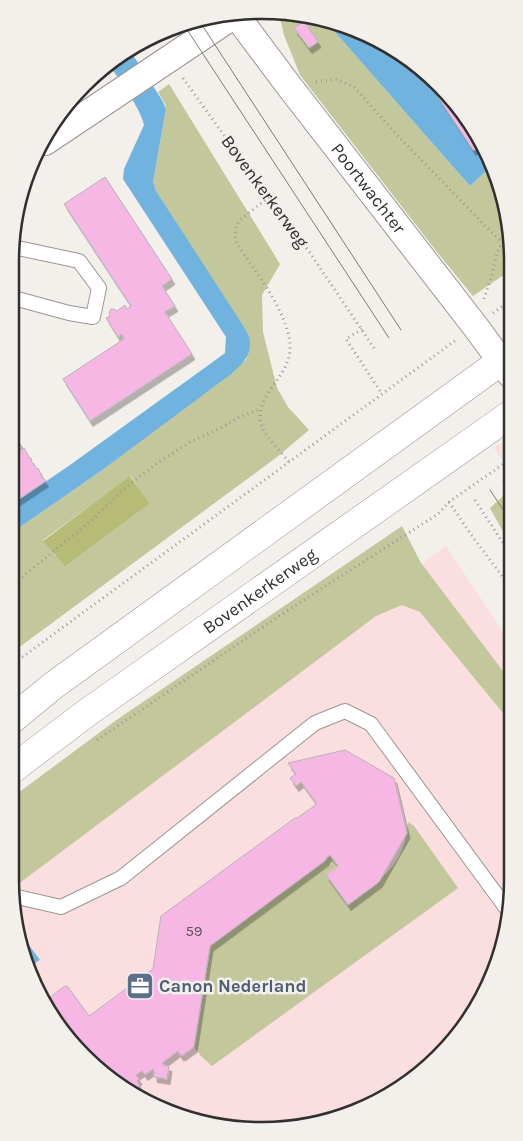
<svg xmlns="http://www.w3.org/2000/svg" width="523" height="1141" font-family="Karla,sans-serif">
<style>
.industrial{fill:#fadee0}
.green{fill:#c2c79c;fill-rule:evenodd}
.forest{fill:#b6bc76}
.water{fill:#71b3df}
.building{fill:#f6b7e4;stroke:#b8b3b7;filter:url(#shadow)}
.lines{fill:none;stroke-linecap:round;stroke-linejoin:round}
.service-casing{stroke:#9a9692;stroke-width:16}
.minor-casing{stroke:#9a9692;stroke-width:28}
.secondary-casing{stroke:#9a9692;stroke-width:29}
.path{stroke:#9c9996;stroke-width:3;stroke-dasharray:1 4;stroke-linecap:butt}
.service{stroke:#fff;stroke-width:14}
.minor{stroke:#fff;stroke-width:26}
.secondary{stroke:#fff;stroke-width:28}
.tram{stroke:#7d7b78;stroke-width:1}
.labels{text-anchor:middle;dominant-baseline:central;stroke-width:5;stroke-linejoin:round;paint-order:stroke}
.number-label{font-size:15px;fill:#62525c}
.street-label{font-size:18px;fill:#31302e;stroke:#f3efeb}
.service-label{font-size:18px;font-weight:bold;fill:#4e5e75;stroke:#f3efeb;text-anchor:start}
.rim{fill:none;stroke:#31302e;stroke-width:2.5}
</style>
<defs>
<filter id="shadow"><feDropShadow dx="3" dy="5.5" stdDeviation="0" flood-color="#0004"/></filter>
</defs>
<rect width="100%" height="100%" fill="#f3efeb"/>
<path class="industrial" d="M512 436V475L494 448Z
M446 546 512 645 513 880 494 975 450 1046 387 1097 295 1129 213 1126 136 1097 72 1045 23 961 10 880V862Z"/>
<path class="green" d="M279 14 288 15 290 23 299 18 327 23 470 186 486 171 494 166 511 228V274L508 272 473 296 437 252 300 75 284 35Z
M169 84 280 264 262 295 263 332 277 388 288 407 309 430 277 457 10 654V534L101 471 246 360 250 342 156 191 153 182 166 109 165 104 158 92ZM131 476 137 486 150 503 56 556 43 540Z
M503 496 512 499V548L490 508Z
M402 526 421 563 512 683V724L420 612 402 605 376 616 17 885 11 883 10 799 115 721Z
M408 822 414 826 458 888 212 1066 201 1056 194 1047 211 944 331 855 338 865 326 874 347 902C380 881 405 866 408 822Z"/>
<path class="forest" d="M130 476 137 486 150 503 65 566 43 541Z"/>
<path class="water" d="M327 23 357 29 365 33 378 49 383 51 392 49 414 62 474 151 483 146 494 166 486 171 470 186Z
M131 52 162 100 166 109 153 182 156 191 244 327C246 331 250 337 250 342 251 357 241 365 231 374L101 471 10 534V506L70 465 210 364 225 353 226 337 123 179 124 169 144 125C141 109 120 81 110 66Z
M19 932 40 960C33 963 33 968 32 975L23 961Z"/>
<path class="building" d="M304 21 318 42 309 48 294 28Z
M417 65 461 108 482 144 473 150Z
M105 177 172 279 162 286 175 306 165 312 192 354 90 421 63 379 124 339 122 334 118 337 106 318 110 316 109 312 111 309H114L117 311 125 305 127 309 131 306 64 204Z
M13 439 18 440 21 445 19 449 12 454 13 456 24 448 30 459 31 458 32 460 31 461 37 469 38 468 43 479H44L46 481 10 505V441Z
M345 750 394 778 407 833 379 882 348 905 326 875 338 866 330 855 327 857 326 860 210 946 194 1047 183 1055H180L178 1051 162 1063 163 1065 169 1066 167 1079 154 1077V1071L153 1069 145 1075 142 1071 136 1075 139 1079 137 1081 139 1085V1087L131 1093 72 1045 46 1000 65 986 68 987 89 1016 153 969 161 916 295 818H297L317 804 301 782 296 786 290 778 296 774 288 763Z"/>
<g class="lines">
<g class="service-casing">
<path id="service" d="M10 297 69 313 93 317 99 288 79 261 13 247
M13 896 61 907 121 878 315 723 345 711 371 724 507 909"/>
</g>
<g class="minor-casing">
<g id="minor">
<path id="s2" d="M236 15 289 86 475 326 511 375"/>
<path d="M45 142 233 16"/>
</g>
</g>
<g class="secondary-casing">
<g id="secondary">
<path d="M10 721 54 685 511 354"/>
<path id="s3" d="M10 771 88 712 511 414"/>
</g>
</g>
<g class="path">
<path id="s1" d="M183 78 218 127 310 253 376 351"/>
<path d="M316 82 336 79 354 87 397 135 502 243"/>
<path d="M269 197 240 220C234 228 234 235 237 244 255 271 288 312 290 345 292 379 249 396 263 429 267 438 282 453 289 462"/>
<path d="M484 299 492 275 497 253 511 227"/>
<path d="M493 313 511 300"/>
<path d="M362 329 346 339 382 394"/>
<path d="M475 500 512 557"/>
<path d="M449 502 472 536 512 589"/>
<path d="M10 586 22 577 91 521 123 490 156 464 190 442 221 428 239 417 261 409"/>
<path d="M10 666 456 340"/>
<path d="M97 740 282 614 438 514 449 502 512 458"/>
</g>
<use href="#service" class="service"/>
<use href="#minor" class="minor"/>
<use href="#secondary" class="secondary"/>
<path class="tram" d="M200 22 401 330
M184 25 389 338
M503 482 512 495
M490 490 512 523"/>
</g>
<defs>
<g id="office-square" transform="scale(1.4375)"><rect x="-9" y="-9" width="18" height="18" rx="4" fill="#5c6f8a" stroke="#f3efeb"/><path d="M-6-3h4V-5.5h4V-3h4V5H-6ZM-1-4.5V-3h2v-1.5ZM-6 0V1H6V0Z" fill="#fff"/></g>
</defs>
<g fill-rule="evenodd">
<use href="#office-square" x="140" y="986"/>
</g>
<g class="labels">
<g class="number-label">
<text x="194" y="931">59</text>
</g>
<g class="street-label">
<text stroke="none"><textPath href="#s2" startOffset="218">Poortwachter</textPath></text>
<text stroke="none"><textPath href="#s1" startOffset="140">Bovenkerkerweg</textPath></text>
<text stroke="none"><textPath href="#s3" startOffset="308">Bovenkerkerweg</textPath></text>
</g>
<g class="service-label">
<text x="159" y="986">Canon Nederland</text>
</g>
</g>
<path d="M0 0H523V1141H0ZM261 19H262A242 242 0 0 1 504 261V880A242 242 0 0 1 262 1122H261A242 242 0 0 1 19 880V261A242 242 0 0 1 261 19Z" fill="#f3efeb" fill-rule="evenodd"/>
<path class="rim" d="M261 19H262A242 242 0 0 1 504 261V880A242 242 0 0 1 262 1122H261A242 242 0 0 1 19 880V261A242 242 0 0 1 261 19Z"/>
</svg>
